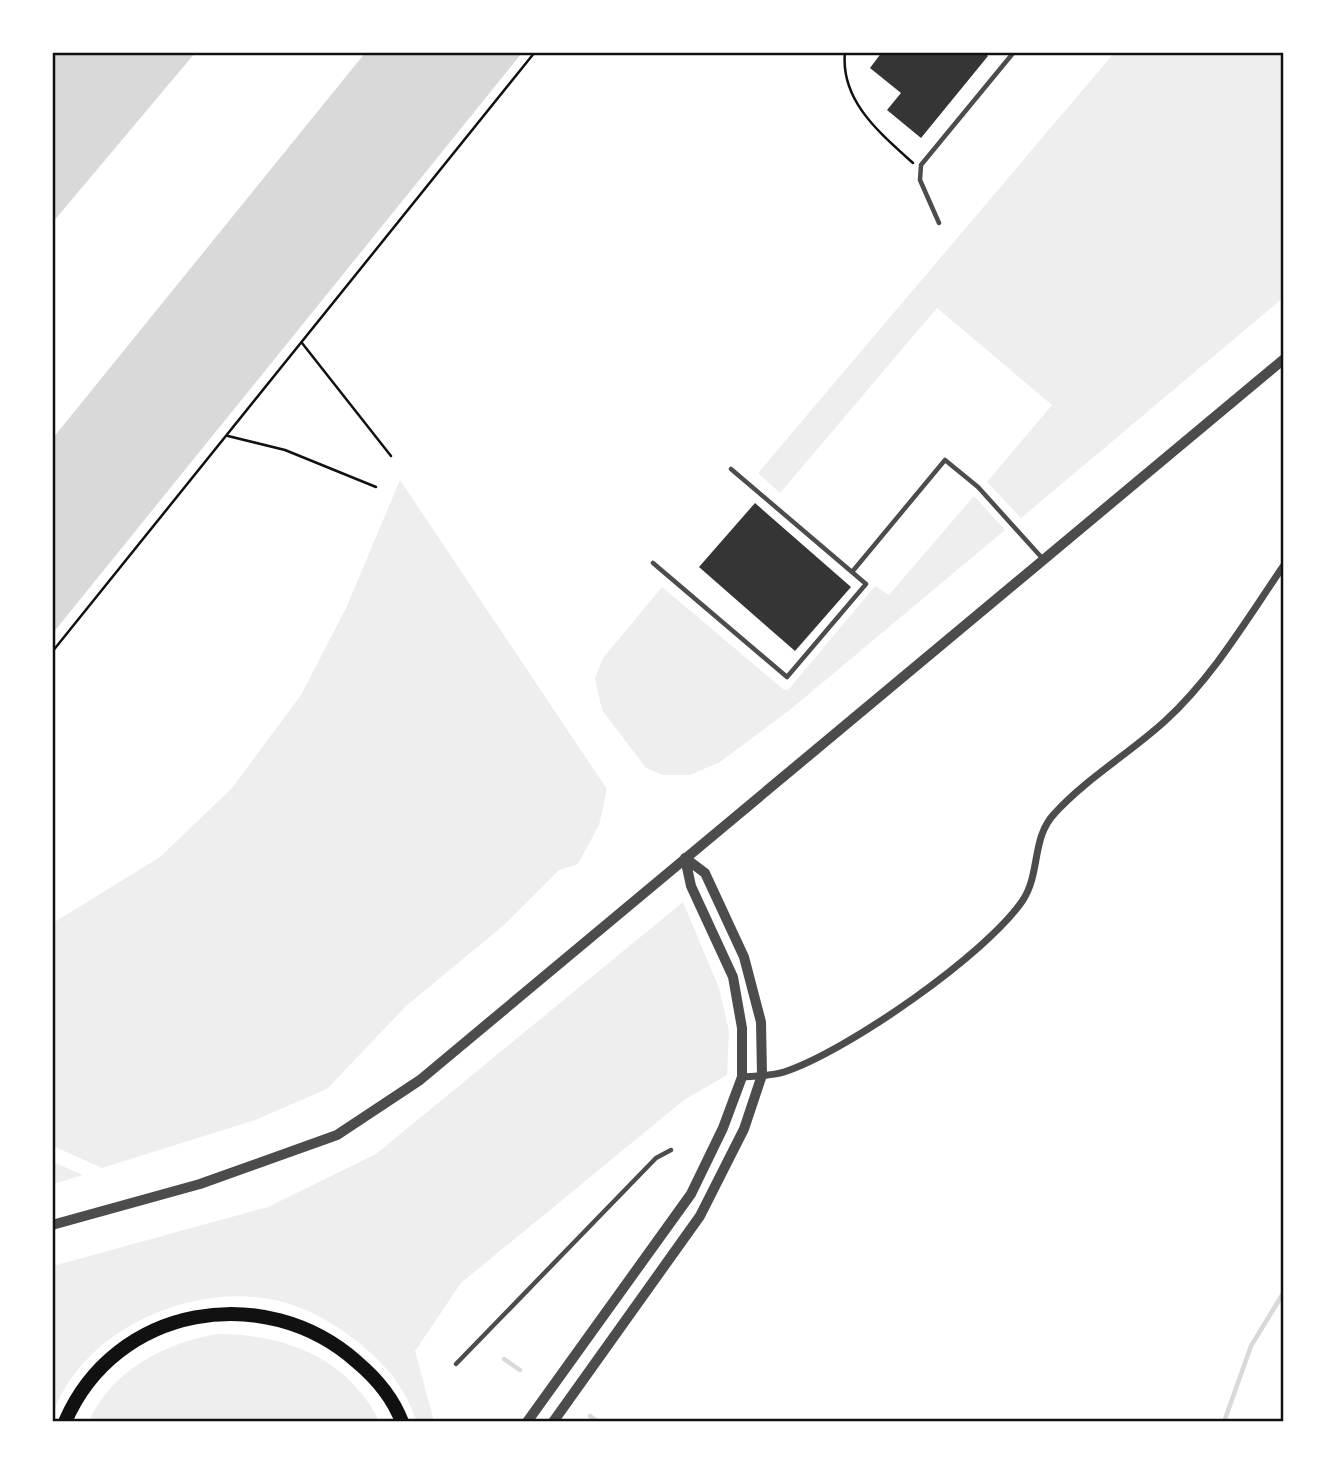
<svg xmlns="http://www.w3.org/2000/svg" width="1336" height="1474" font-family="'Crimson Pro',serif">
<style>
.green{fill:#eee}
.water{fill:#d9d9d9}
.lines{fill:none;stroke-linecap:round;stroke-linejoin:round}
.stream{stroke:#d9d9d9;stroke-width:4.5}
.building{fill:#353535}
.path{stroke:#111;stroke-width:2.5}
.service{stroke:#4c4c4c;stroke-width:4.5}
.minor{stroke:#4c4c4c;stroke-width:7}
.tertiary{stroke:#4c4c4c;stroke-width:10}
.trunk{stroke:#111;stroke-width:14}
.neatline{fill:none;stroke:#111;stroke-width:2.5}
</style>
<rect width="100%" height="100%" fill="#fff"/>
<path class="green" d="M1114 53H1283V298L1021 518 987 482 1052 405 937 308 780 493 758 473Z
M400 480 607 789 599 825 578 864 559 870 503 926 406 1006 327 1089 255 1120 102 1168 53 1146V923L160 857 232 788 301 695 346 608Z
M974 496 1005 530 791 709 720 762 690 775H663L646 768 602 710 595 678 603 658 662 587 784 690H788L875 586 889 595Z
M683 902 719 988 729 1031 727 1075 684 1100 461 1283 415 1351 434 1421H416C408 1393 388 1367 365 1348 344 1330 319 1314 293 1305 205 1275 84 1325 53 1414V1266L268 1207 376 1154Z
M53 1162 83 1175 53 1184Z
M217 1334C284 1334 348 1358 379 1421H89C112 1370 165 1343 217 1334Z"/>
<path class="water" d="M53 52 195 53 53 222 52 53Z
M365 53H522L53 633V438Z"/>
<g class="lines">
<path class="stream" d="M504 1359 520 1370
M590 1416 598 1422
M1224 1422 1251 1346 1284 1292"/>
</g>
<path class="building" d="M882 52H984L988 56 921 138 887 110 901 93 870 68Z
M755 503 851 587 795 651 699 567Z"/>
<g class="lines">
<path class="path" d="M845 52C840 101 880 133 913 163
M302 343 391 456
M228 436 285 450 376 487
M52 652 535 52"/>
<path class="service" d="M939 223 920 180 921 165 1014 52
M653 563 787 677 866 584 731 469
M852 572 945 460 978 487 1043 559
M456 1364 656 1158 671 1150"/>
<path class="minor" d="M742 1077C756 1076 771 1076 784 1072 846 1052 987 954 1023 900 1041 872 1031 838 1055 813 1087 778 1130 753 1165 721 1213 677 1247 619 1284 565"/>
<path class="tertiary" d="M52 1225 200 1184 337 1135 420 1080 1284 359
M527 1422 691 1194 723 1128 742 1077V1028L733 977 691 886 685 858
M553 1422 700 1216 744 1129 762 1075 761 1022 744 957 705 873 685 858"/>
<path class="trunk" d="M65 1422C115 1305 265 1280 357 1362 376 1378 393 1398 402 1422"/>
</g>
<rect width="1336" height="1474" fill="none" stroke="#ffffff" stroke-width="108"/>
<rect x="54" y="54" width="1228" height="1366" class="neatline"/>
</svg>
